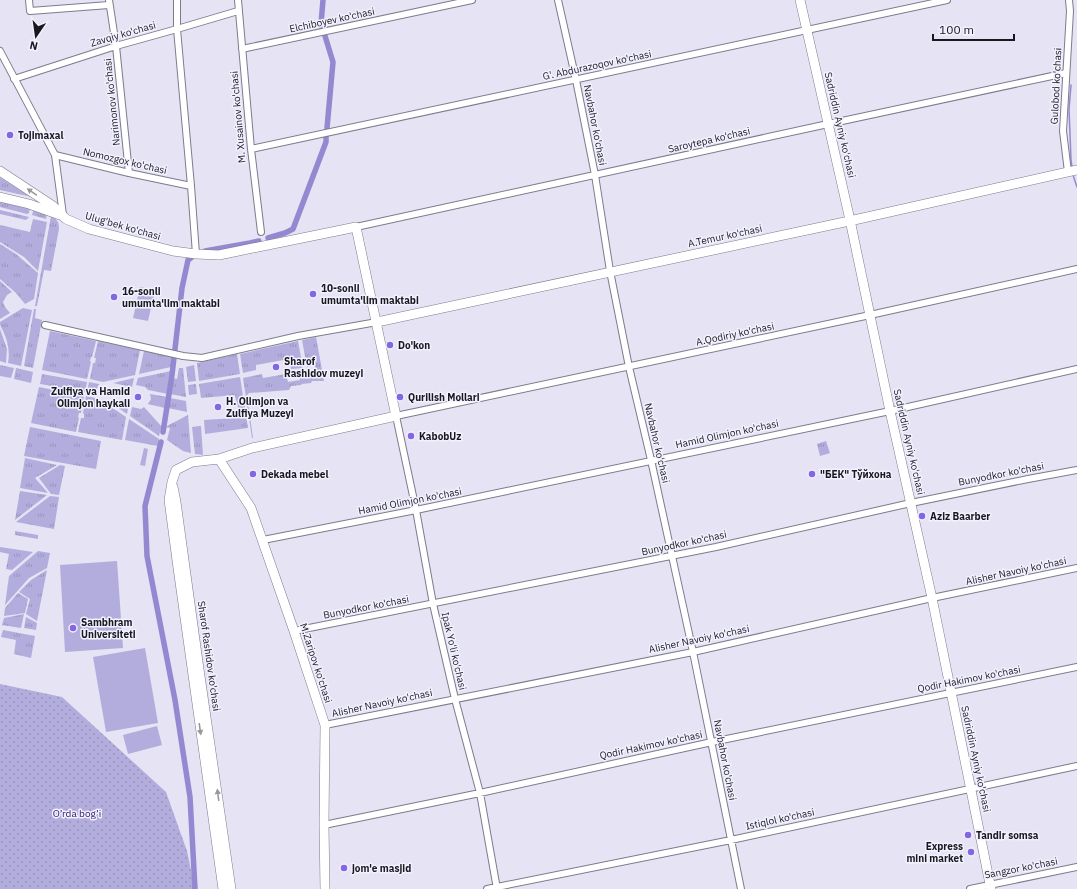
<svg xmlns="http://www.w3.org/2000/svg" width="1077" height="889" font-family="'IBM Plex Sans',sans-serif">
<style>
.grass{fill:url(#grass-tufts)}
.park{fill:url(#park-dots)}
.garden{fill:#b3addd}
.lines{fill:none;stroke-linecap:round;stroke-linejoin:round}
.stream{stroke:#9489d0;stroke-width:1.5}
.canal{stroke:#9489d0;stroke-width:5.5}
.street-casing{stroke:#7d7c8b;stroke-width:8}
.secondary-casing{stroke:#7d7c8b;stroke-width:10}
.street{stroke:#fff;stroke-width:6}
.secondary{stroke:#fff;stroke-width:9}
.oneway{fill:#98979a}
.poi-dot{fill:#8266e2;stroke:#f2f1ff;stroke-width:1.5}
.labels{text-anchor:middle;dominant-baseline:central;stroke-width:3;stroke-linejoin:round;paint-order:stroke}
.street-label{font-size:10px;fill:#19181e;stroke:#f2f1ff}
.poi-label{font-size:10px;font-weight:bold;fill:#19181e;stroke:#f2f1ff;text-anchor:start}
.park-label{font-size:10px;fill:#2f1468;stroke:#f2f1ff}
</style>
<defs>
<pattern id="grass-tufts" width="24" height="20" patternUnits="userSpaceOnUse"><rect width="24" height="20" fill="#b3addd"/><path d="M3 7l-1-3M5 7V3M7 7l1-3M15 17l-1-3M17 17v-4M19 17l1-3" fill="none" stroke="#9994bd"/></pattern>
<pattern id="park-dots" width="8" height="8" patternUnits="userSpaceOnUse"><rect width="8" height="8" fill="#b3addd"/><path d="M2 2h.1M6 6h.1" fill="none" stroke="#9994bd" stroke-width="1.8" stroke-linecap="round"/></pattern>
</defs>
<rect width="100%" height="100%" fill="#e5e3f4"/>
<path class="grass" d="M0 177 32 197 0 190Z
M0 200 30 207 29 213 27 214 0 207Z
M34 208 47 214 46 219 32 215Z
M0 210 29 217 26 220 0 214Z
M51 216C57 219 59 222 59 229L51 271 44 270 37 306H35Z
M33 219 47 222 38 271 24 257 0 242V225L30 232Z
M0 244 16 254 38 273 34 299 25 304 16 293 0 279Z
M0 281 12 292 7 295 3 302 5 307 10 313 0 319Z
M23 308 32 310 21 366 8 363C10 352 8 341 3 331 2 328 0 327 0 322Z
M34 309H36L35 318 42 320 33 368 24 366Z
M0 329 7 349 6 363 0 361Z
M50 331 96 341 92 357H91L90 361 91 362 87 379 42 370Z
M316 337 324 381H312L311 383 302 384 301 385 291 386 289 390 249 393 247 395 253 438H252L243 378 262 374 263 378 286 374 288 382 300 380V375L316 372 315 365 307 367 302 340Z
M98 341 140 350 135 375 103 382 90 379 93 363H95L96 358H94Z
M298 341 303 368 291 369 289 359 256 365V370L243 373 240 354Z
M144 351 172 356 171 367 139 374Z
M237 354 240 374 199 381 197 363Z
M0 365 14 368 11 378 0 376Z
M194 365 196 381 188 382 186 367Z
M16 368 33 372 31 383 14 379Z
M179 368H183L186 397 170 394 173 378 177 379Z
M171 371 170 376H171L168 394 148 390 145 387 136 385 138 378Z
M42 374 87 382 85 392 40 384Z
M240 377 248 428 205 434 204 420 235 418 236 414 238 413C239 405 236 402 235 395L201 398 199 384Z
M134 378 132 387 113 383Z
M89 382 99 384C97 387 96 390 97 395L87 393Z
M196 384 197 394 189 395 188 385Z
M39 387 84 396 81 413H79L78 417 79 418 76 432 31 423Z
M150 394 167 397 165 408 148 404 151 399Z
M86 396 99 399 126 417 122 440 78 432 81 418H84V414L83 413Z
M170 398 186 401 187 412 168 408Z
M107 400 129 404 127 414Z
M132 407 141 409 144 407 162 427 161 428 159 436 130 416Z
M188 415 191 453 183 451 167 440 170 428 165 427Z
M129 419 159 439 158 446 125 440Z
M201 426 203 455 195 454 192 427Z
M30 427 101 441 96 469 24 456Z
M826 441 830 453 820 456 817 444Z
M144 448 148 449 145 466 140 465Z
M25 458 57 465 35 478 48 493 20 488Z
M60 465 65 466 59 495 51 494 39 478Z
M20 491 47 495 15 520Z
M50 496 59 497 54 529 16 522Z
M15 531 38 535V539L15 535Z
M0 547 33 552 12 570 6 569 9 554 0 552Z
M38 551 50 553 47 568 29 578 5 605 9 576Z
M47 570 37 621 26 614 30 599 19 592 31 580Z
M18 593 28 599 25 613 4 616 5 608Z
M24 614 21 628 2 625 4 618Z
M26 617 37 623 36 630 24 628Z
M3 630 35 636 31 658 14 654 16 640 1 637Z"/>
<path class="park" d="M0 684 62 697 166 792 187 851 192 875 193 889H0Z"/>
<path class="garden" d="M140 287 155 290 148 321 133 318Z
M117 561 123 648 65 652 60 565Z
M145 648 158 723 106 732 93 657Z
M157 726 162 745 128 754 123 735Z"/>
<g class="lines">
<path class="stream" d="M1071 85 1069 109 1071 160 1072 167
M1073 175 1077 187"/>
<path class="canal" d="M322 28 321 24 323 0
M325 36 333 62 327 128
M268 238 285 233 293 229 326 142V137
M205 251 250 243 259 241
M163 432 172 375 182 288 188 260 191 258
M161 442 145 506 147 556 175 700 190 797 195 889"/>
<g class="street-casing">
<path id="street" d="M29 0 30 11 109 5
M109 0 116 46 129 173
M177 0V29L191 186 196 254
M238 0 251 149 261 232
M558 0 576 80 595 175 610 271 629 367 651 460 693 652 741 889
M242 49 472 0
M0 51 55 155 63 215
M14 79 116 46 177 29 238 11
M251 149 947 0
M55 155 129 173 191 186
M1068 172 1063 131 1070 11 1069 0
M356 227 828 124 1066 73
M45 325 183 356 202 358 298 336 377 322
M263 540 416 510 890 411 1077 369
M294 631 716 547 911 503 1028 479 1077 470
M325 725 693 652 932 598 1077 568
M324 825 480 793 712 742 1077 667
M487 889 731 840 1077 766
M497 889 480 793 455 699 433 604 416 510 396 416 870 315 1077 269
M970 889 1077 867"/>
</g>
<g class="secondary-casing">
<path id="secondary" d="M800 0 850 220 890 411 932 598 991 889
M0 171 53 206 66 219 89 229 173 251 196 254 219 255 356 227 396 416 252 448 219 459 192 462 176 470 172 482 169 500 178 568 223 889
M0 197 29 204 60 215
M377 322 854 220 1077 170
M219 459 251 508 294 631 325 725 324 825 325 889
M173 487 176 502 199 669 231 889"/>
</g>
<use href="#street" class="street"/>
<use href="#secondary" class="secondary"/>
</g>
<defs><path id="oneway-solid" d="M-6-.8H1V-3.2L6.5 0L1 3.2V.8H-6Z"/></defs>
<g class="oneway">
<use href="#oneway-solid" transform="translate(32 192) rotate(-146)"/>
<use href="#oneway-solid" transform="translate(200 729) rotate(82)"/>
<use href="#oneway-solid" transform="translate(218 795) rotate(-98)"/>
</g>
<g class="poi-dot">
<circle cx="10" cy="135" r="4"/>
<circle cx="313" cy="294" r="4"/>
<circle cx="114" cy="297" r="4"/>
<circle cx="390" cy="345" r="4"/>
<circle cx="276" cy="367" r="4"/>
<circle cx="138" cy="397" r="4"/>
<circle cx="400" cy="397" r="4"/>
<circle cx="218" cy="407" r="4"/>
<circle cx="411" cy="436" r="4"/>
<circle cx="253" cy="474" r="4"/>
<circle cx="812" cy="474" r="4"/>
<circle cx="922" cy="516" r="4"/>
<circle cx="73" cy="628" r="4"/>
<circle cx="968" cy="835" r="4"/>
<circle cx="971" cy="852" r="4"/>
<circle cx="344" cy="868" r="4"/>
</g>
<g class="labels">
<g class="street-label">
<text transform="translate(332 20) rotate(-12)">Elchiboyev ko'chasi</text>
<text transform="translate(123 34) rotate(-16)">Zavqiy ko'chasi</text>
<text transform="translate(597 65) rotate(-12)">G'. Abdurazoqov ko'chasi</text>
<text transform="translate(1056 86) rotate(-87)">Gulobod ko'chasi</text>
<text transform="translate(112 102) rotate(-96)">Narimonov ko'chasi</text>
<text transform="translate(238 117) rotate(-95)">M. Xusainov ko'chasi</text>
<text transform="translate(595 125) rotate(79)">Navbahor ko'chasi</text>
<text transform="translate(840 125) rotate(77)">Sadriddin Ayniy ko'chasi</text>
<text transform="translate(709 140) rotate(-13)">Saroytepa ko'chasi</text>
<text transform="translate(125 161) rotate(13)">Nomozgox ko'chasi</text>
<text transform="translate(123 226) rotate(16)">Ulug'bek ko'chasi</text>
<text transform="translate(725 236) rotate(-12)">A.Temur ko'chasi</text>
<text transform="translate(735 334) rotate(-12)">A.Qodiriy ko'chasi</text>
<text transform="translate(727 434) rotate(-12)">Hamid Olimjon ko'chasi</text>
<text transform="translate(909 442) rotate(77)">Sadriddin Ayniy ko'chasi</text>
<text transform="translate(657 443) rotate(77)">Navbahor ko'chasi</text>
<text transform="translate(1001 474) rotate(-11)">Bunyodkor ko'chasi</text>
<text transform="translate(410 501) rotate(-11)">Hamid Olimjon ko'chasi</text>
<text transform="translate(684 543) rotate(-12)">Bunyodkor ko'chasi</text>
<text transform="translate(1016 571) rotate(-12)">Alisher Navoiy ko'chasi</text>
<text transform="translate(366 607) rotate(-11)">Bunyodkor ko'chasi</text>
<text transform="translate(699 639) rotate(-12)">Alisher Navoiy ko'chasi</text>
<text transform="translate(454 651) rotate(77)">Ipak Yo'li ko'chasi</text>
<text transform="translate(209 656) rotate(82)">Sharof Rashidov ko'chasi</text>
<text transform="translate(316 663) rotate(72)">M.Zaripov ko'chasi</text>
<text transform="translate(969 679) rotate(-11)">Qodir Hakimov ko'chasi</text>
<text transform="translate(382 703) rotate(-12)">Alisher Navoiy ko'chasi</text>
<text transform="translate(651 745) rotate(-12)">Qodir Hakimov ko'chasi</text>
<text transform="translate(976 759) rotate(78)">Sadriddin Ayniy ko'chasi</text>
<text transform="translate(725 760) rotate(79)">Navbahor ko'chasi</text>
<text transform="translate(780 819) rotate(-12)">Istiqlol ko'chasi</text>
<text transform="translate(1021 868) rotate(-11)">Sangzor ko'chasi</text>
</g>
<g class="poi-label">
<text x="18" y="135">Tojimaxal</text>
<text x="321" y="288">10-sonli<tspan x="321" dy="12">umumta'lim maktabi</tspan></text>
<text x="122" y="291">16-sonli<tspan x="122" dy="12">umumta'lim maktabi</tspan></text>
<text x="398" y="345">Do'kon</text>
<text x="284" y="361">Sharof<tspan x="284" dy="12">Rashidov muzeyi</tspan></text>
<text x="130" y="391" text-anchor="end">Zulfiya va Hamid<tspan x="130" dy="12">Olimjon haykali</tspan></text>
<text x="408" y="397">Qurilish Mollari</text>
<text x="226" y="401">H. Olimjon va<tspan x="226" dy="12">Zulfiya Muzeyi</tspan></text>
<text x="419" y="436">KabobUz</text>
<text x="261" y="474">Dekada mebel</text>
<text x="820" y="474">"БЕК" Тўйхона</text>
<text x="930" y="516">Aziz Baarber</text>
<text x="81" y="622">Sambhram<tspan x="81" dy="12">Universiteti</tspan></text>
<text x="976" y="835">Tandir somsa</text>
<text x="963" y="846" text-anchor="end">Express<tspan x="963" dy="12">mini market</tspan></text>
<text x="352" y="868">jom'e masjid</text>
</g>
<g class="park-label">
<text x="77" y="813">O’rda bog’i</text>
</g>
</g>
<g transform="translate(36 36) rotate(193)" stroke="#f2f1ff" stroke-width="3" paint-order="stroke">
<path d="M0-3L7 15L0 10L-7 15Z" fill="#19181e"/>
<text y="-6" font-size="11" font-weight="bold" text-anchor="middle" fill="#19181e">N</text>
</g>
<path d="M933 34v6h81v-6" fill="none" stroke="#19181e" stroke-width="2"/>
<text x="939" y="34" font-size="12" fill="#19181e" stroke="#f2f1ff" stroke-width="3" paint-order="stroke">100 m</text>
</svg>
